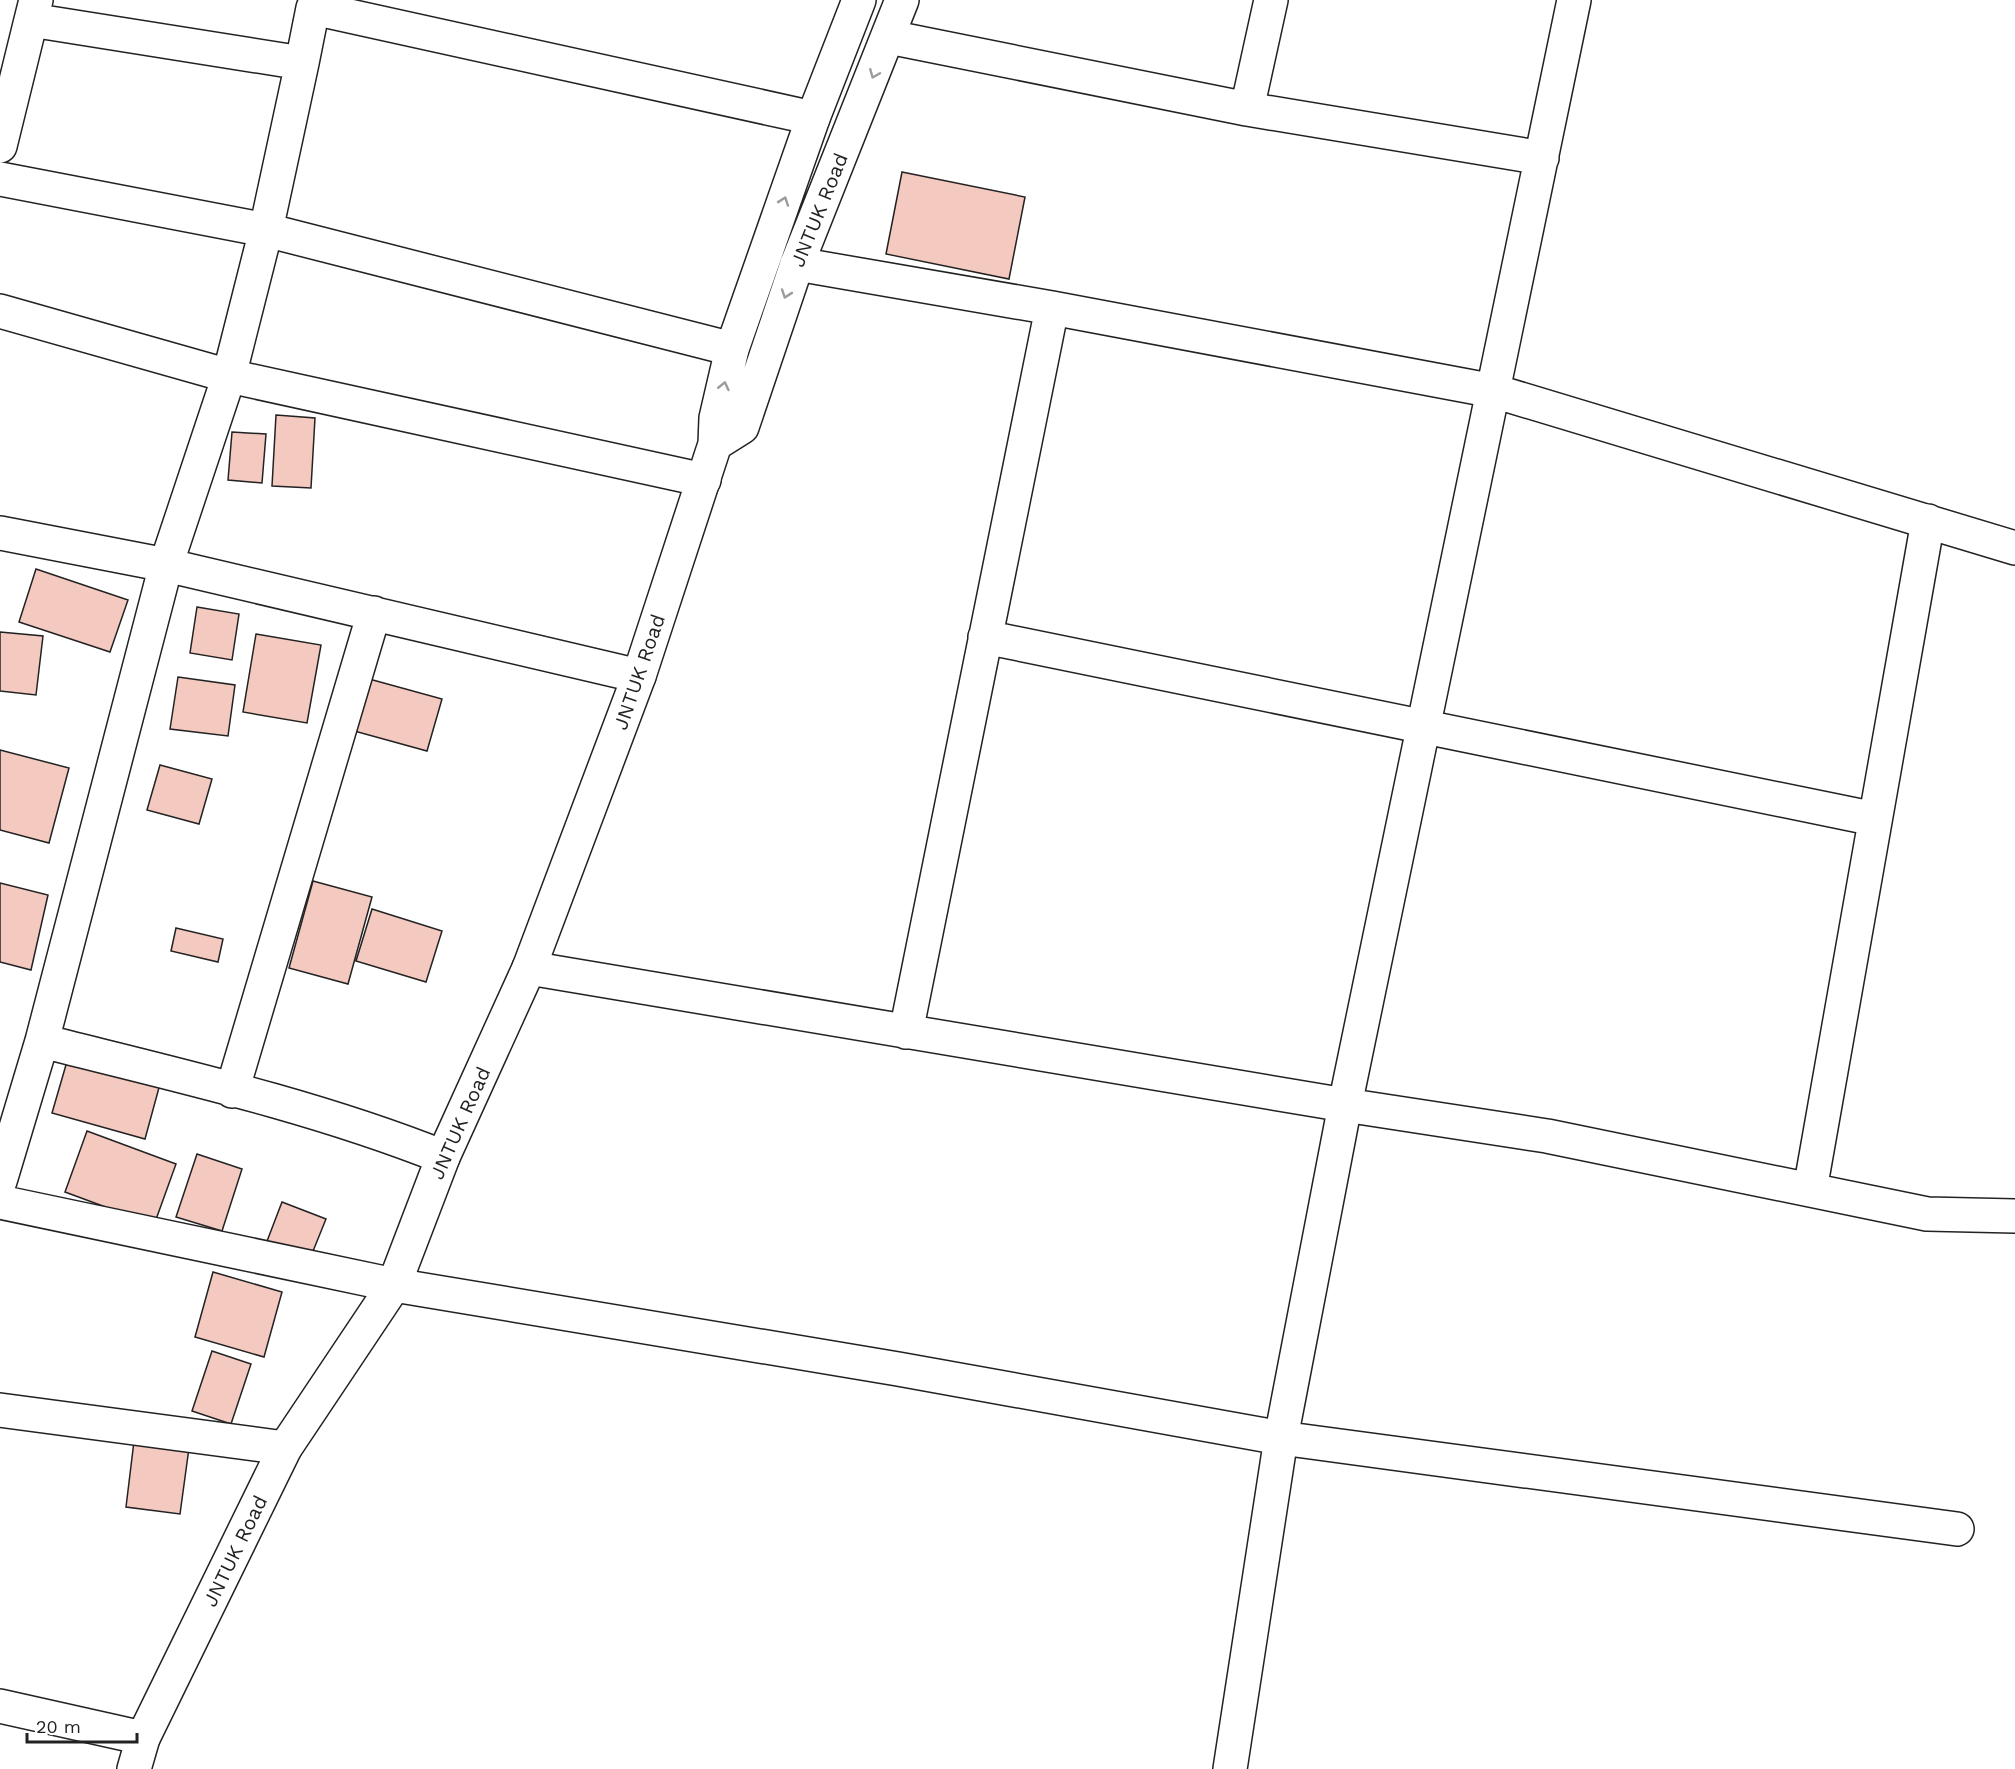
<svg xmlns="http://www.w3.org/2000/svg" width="2015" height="1769" font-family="'Work Sans',sans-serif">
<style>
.building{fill:#f3c9c0;stroke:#222;stroke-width:1.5}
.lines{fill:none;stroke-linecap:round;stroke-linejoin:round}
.street-casing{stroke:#222;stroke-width:36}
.secondary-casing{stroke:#222;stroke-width:36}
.street{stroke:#fff;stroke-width:33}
.secondary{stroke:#fff;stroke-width:33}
.oneway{stroke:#9c9c9c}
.labels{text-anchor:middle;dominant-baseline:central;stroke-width:4.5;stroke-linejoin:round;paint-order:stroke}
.street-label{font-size:20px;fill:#222;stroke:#fff}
</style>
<rect width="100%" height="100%" fill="#fff"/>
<path class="building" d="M902 172 1025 197 1009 279 886 254Z
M276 415 315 418 311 488 272 486Z
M232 432 266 434 262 483 228 480Z
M36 569 128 600 110 652 19 622Z
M197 607 239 614 232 660 190 653Z
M0 632 43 636 36 695 0 691Z
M256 634 321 645 307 723 243 712Z
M178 677 235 685 228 736 170 729Z
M362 677 442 699 427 751 347 729Z
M0 750 69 768 49 843 0 830Z
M160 765 212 779 199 824 147 810Z
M313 881 372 897 348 984 289 968Z
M0 883 48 895 31 970 0 962Z
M372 909 442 931 426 982 356 961Z
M176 928 223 939 218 962 171 951Z
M68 1058 160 1084 145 1139 52 1113Z
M87 1131 176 1164 154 1225 65 1192Z
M197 1154 242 1169 222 1231 176 1217Z
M282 1202 326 1219 307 1266 264 1249Z
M213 1272 282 1292 264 1357 195 1337Z
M212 1351 251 1364 231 1424 192 1411Z
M134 1441 189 1448 180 1514 126 1507Z"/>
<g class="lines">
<g class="street-casing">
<path id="street" d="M36 0 31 20 302 63 313 8 813 118
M1574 0 1345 1105 1281 1438 1957 1529
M889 37 1247 109 1271 0
M302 63 266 230 732 349
M1247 109 1542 158
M0 146 31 20
M0 179 266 230 229 376 0 311
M797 264 1052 308 1494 391 2015 548
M0 533 166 565 229 376 704 480
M985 637 1875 819
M529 968 1345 1105 1547 1136 1927 1214 2015 1216
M906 1032 1052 308
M42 1041C177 1075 315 1106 443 1157
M232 1091 374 613
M0 1181 42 1041 166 565 639 676
M1810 1190 1928 521
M0 1202 394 1285 898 1369 1281 1438 1230 1769
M0 1410 285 1448
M0 1706 143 1738"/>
</g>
<g class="secondary-casing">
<path id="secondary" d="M715 444 742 427 797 264 902 0
M134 1769 143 1738 285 1448 394 1285 443 1157 529 968 639 676 715 444 716 418 732 349 813 118 859 0"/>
</g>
<use href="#street" class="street"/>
<use href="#secondary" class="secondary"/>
</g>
<defs><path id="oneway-chevron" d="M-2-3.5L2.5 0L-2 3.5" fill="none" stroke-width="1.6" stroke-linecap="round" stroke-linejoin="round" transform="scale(1.5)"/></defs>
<g class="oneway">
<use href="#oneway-chevron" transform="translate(874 74) rotate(112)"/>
<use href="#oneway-chevron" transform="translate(784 201) rotate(-71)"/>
<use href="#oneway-chevron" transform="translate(786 294) rotate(109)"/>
<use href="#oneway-chevron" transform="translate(724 386) rotate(-77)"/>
</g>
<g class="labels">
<g class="street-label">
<text transform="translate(819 210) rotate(-68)">JNTUK Road</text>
<text transform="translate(639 672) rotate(-71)">JNTUK Road</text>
<text transform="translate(460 1123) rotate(-66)">JNTUK Road</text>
<text transform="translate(235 1551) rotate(-64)">JNTUK Road</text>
</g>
</g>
<path d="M27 1733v9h110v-9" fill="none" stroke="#222222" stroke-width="3"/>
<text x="36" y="1733" font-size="18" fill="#222222" stroke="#ffffff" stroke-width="4.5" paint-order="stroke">20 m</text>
</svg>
